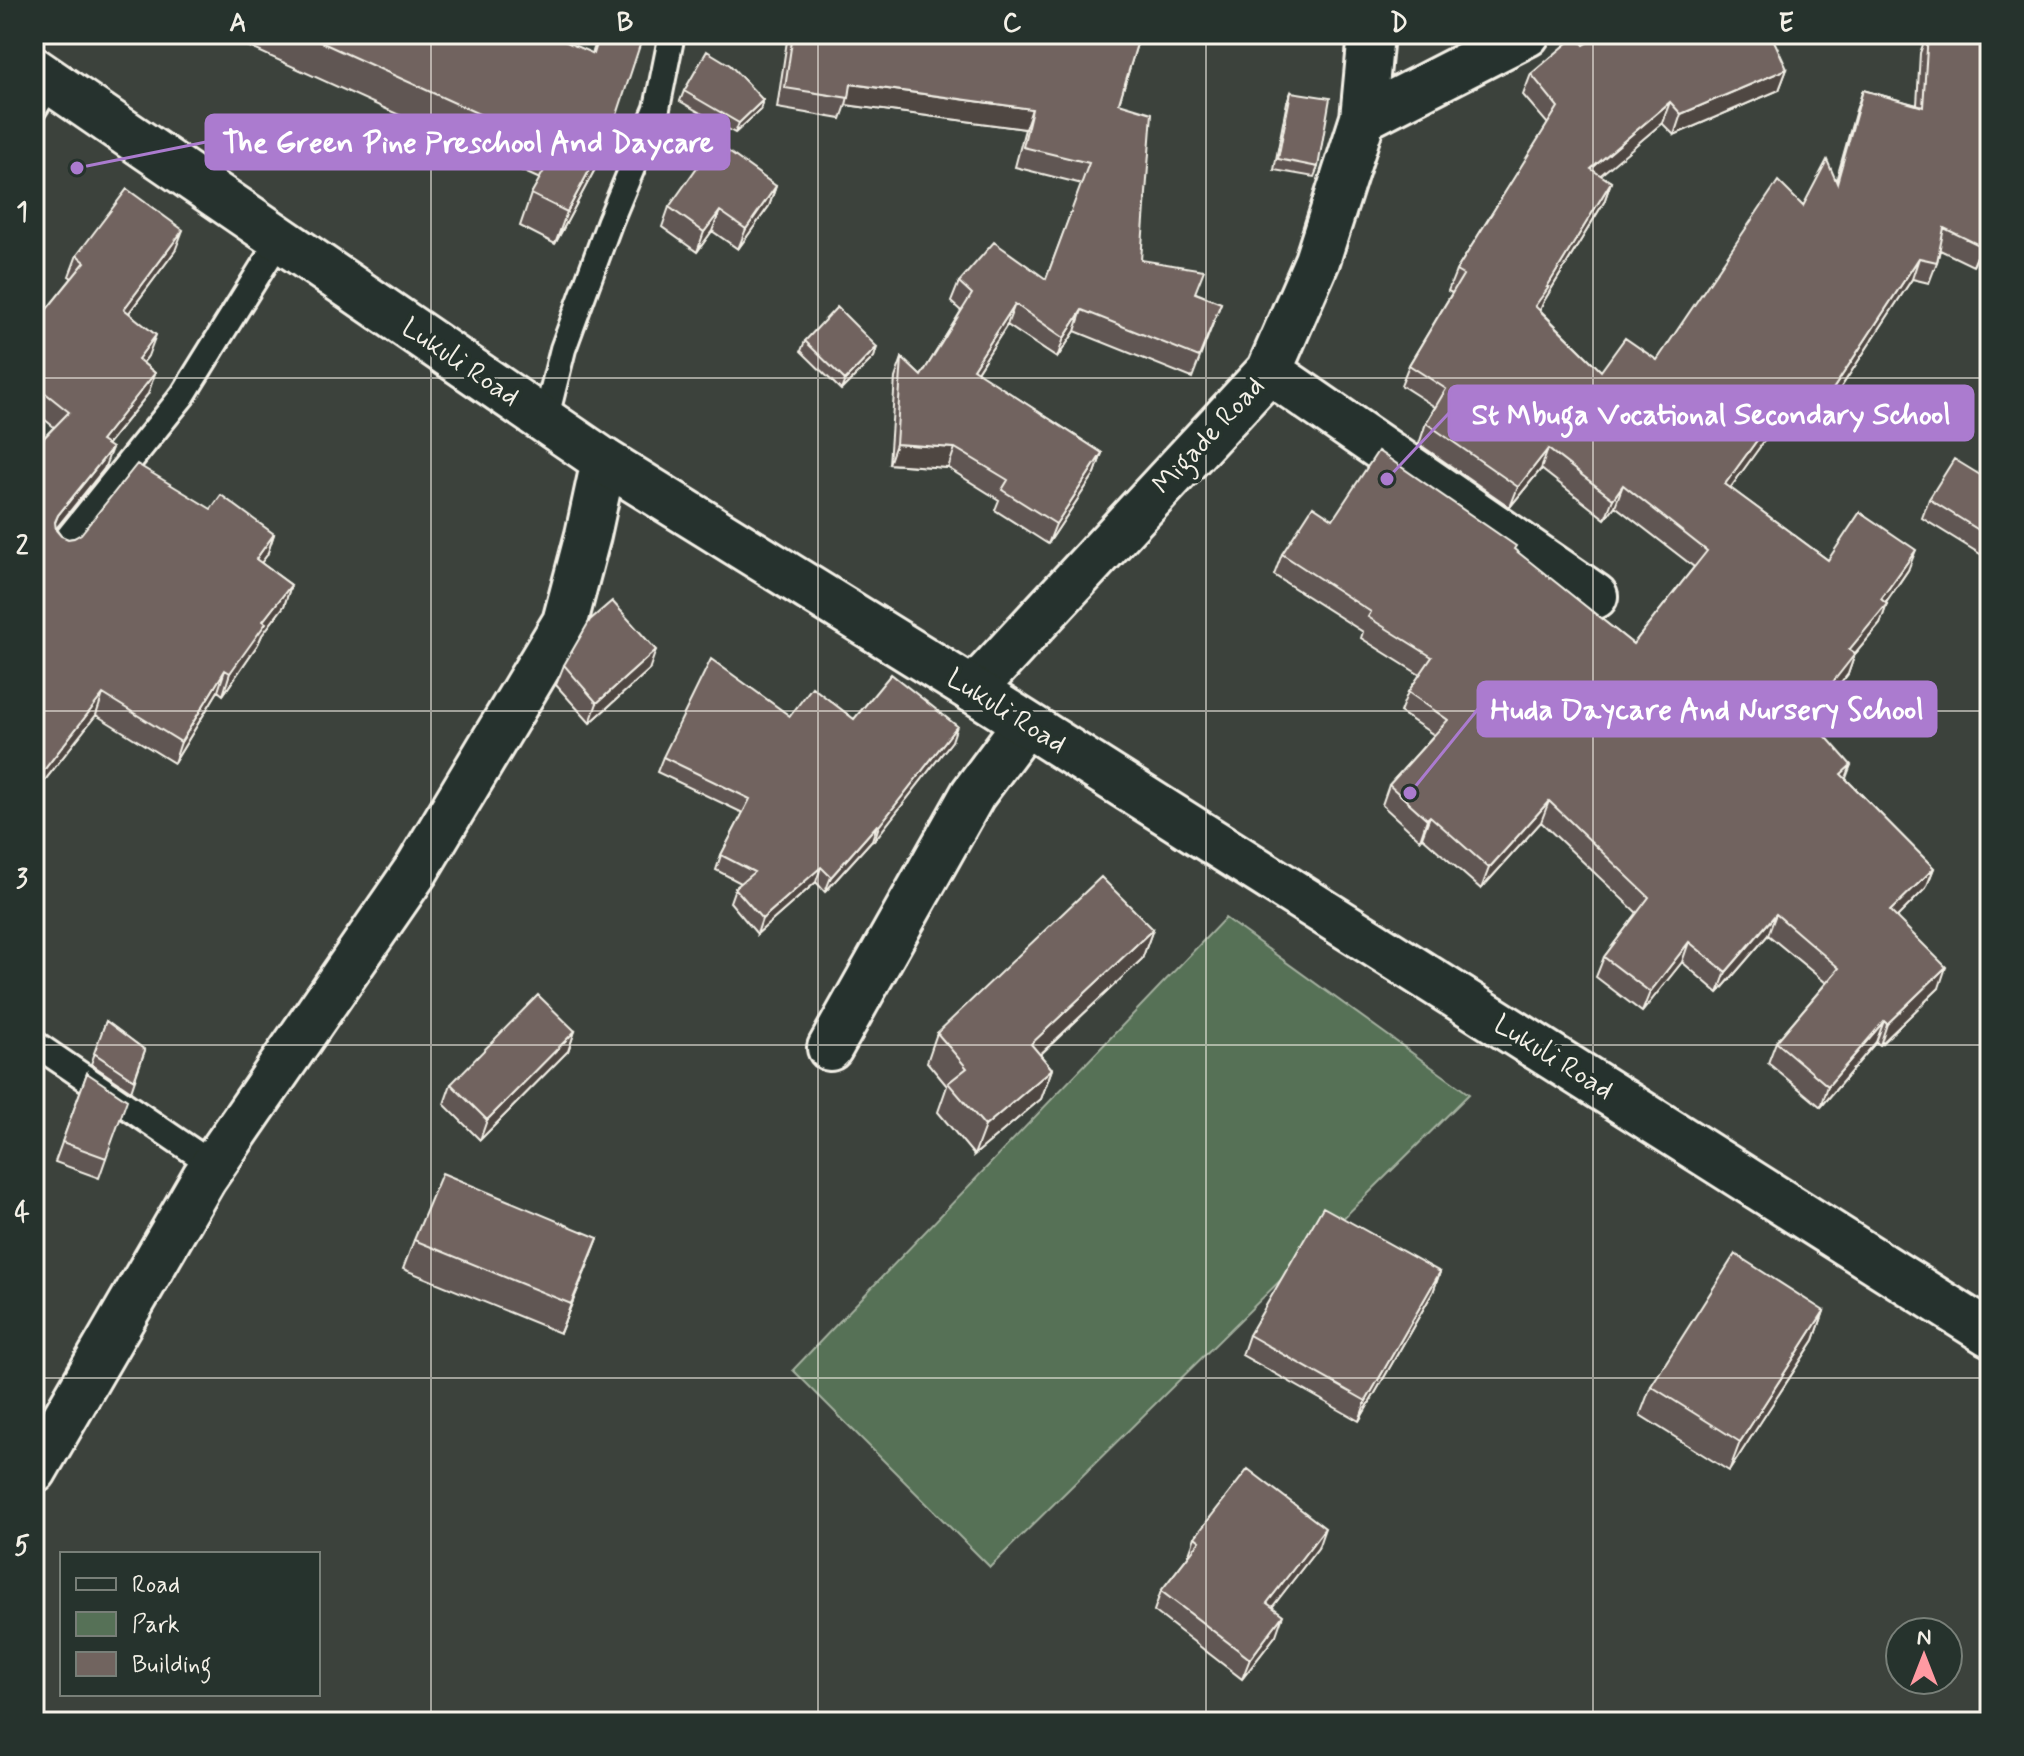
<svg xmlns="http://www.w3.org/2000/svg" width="2024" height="1756" font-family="Mynerve,sans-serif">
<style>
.green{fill:#567157;stroke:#a5b1a0;stroke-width:2}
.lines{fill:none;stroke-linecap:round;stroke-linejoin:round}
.service-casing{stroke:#f4f1e8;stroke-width:30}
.minor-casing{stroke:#f4f1e8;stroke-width:50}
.tertiary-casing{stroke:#f4f1e8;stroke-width:50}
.service{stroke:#26332d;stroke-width:24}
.minor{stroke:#26332d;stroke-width:44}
.tertiary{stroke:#26332d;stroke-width:44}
.wall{fill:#615652;stroke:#f4f1e8;stroke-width:2}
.shaded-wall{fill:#4f4642;stroke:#f4f1e8;stroke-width:2}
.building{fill:#71645f;stroke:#f4f1e8;stroke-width:2}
.grid{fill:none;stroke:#f4f1e8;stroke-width:2;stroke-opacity:0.55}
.labels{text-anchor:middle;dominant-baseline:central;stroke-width:8;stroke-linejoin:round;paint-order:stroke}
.street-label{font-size:28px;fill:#f4f1e8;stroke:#26332d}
.leader{fill:none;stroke:#ab7bcf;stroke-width:3}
.callout-dot{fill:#ab7bcf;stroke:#26332d;stroke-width:3}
.callout{fill:#ab7bcf;stroke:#ab7bcf;stroke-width:3}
.callout-label{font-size:30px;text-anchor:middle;font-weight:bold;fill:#fff}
.neatline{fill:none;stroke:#f4f1e8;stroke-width:3}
.grid-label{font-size:26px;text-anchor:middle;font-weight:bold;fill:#f4f1e8}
</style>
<rect width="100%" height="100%" fill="#3c423c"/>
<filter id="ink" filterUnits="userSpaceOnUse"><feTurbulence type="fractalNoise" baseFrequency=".0125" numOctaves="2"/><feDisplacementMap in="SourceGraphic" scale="16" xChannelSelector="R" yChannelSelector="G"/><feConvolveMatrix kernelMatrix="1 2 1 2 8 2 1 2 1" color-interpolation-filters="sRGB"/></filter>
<g filter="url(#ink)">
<path class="green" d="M1225 918 1469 1094 990 1567 793 1370Z"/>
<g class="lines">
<g class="service-casing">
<path id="service" d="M34 109 51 82
M545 421 563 349 610 221 657 108 672 34
M62 545 183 395 280 239
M34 1043 213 1165"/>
</g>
<g class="minor-casing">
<path id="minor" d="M1363 118 1527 34
M1269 371 1595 596
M973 690 1269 371 1317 261 1363 118 1371 34
M830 1048 973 794 1025 724
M34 1471 204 1178 417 869 565 622 588 535 604 461"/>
</g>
<g class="tertiary-casing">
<path id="tertiary" d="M34 70 604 461 973 690 1990 1334"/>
</g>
<use href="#service" class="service"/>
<use href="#minor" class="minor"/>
<use href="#tertiary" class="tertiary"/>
</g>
<path class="wall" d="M249 34H548L592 54 599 34 602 156 555 244 520 226 531 194 540 179 245 45Z
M788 34H1140L1119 103 1141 260 1196 293 1221 303 1192 378 1075 331 1057 358 1007 325 977 372 1102 453 1095 473 1048 544 995 510 999 500 948 468 889 464 895 378 902 358 921 376 961 311 951 302 959 282 1046 279 1082 184 1015 167 1025 129 846 105 841 119 777 108Z
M1927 34 1990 42V232L1973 266 1940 250 1937 262 1929 283 1912 279 1813 430 1785 412 1730 488 1828 560 1908 570 1886 603 1887 604 1880 624 1855 654 1848 674 1812 720 1846 779 1934 868 1926 888 1896 918 1939 988 1880 1045 1876 1042 1821 1107 1768 1063 1776 1042 1826 983 1768 935 1718 993 1682 962 1642 1012 1596 977 1604 957 1637 913 1541 822 1481 889 1422 837 1420 840 1382 805 1389 785 1434 735 1400 712 1408 692 1420 675 1361 638 1363 632 1274 575 1282 554 1333 519 1514 550 1633 644 1694 567 1615 506 1605 519 1541 469 1510 507 1419 444 1426 423 1435 407 1401 385 1409 365 1452 293 1448 291 1456 271 1548 124 1523 95 1531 74 1584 45 1787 69 1779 90 1674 135 1662 123 1600 175 1611 182 1604 202 1544 301 1540 310 1601 371 1657 360 1803 206 1836 181 1856 110 1863 90 1917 105 1920 53Z
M684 91 760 110 735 133 680 101Z
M1291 92 1318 167 1314 177 1274 170 1287 102Z
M776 186 769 206 738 249 712 231 697 252 662 227 669 207Z
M175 251 129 313 148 356 143 363 155 373 148 394 107 445 104 469 56 529 61 536 68 539 74 538 211 509 274 534 267 555 261 563 291 585 284 606 262 635 258 644 223 695 218 691 174 763 96 715 34 794V448L54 427 34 411V325L72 278 69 276 77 255Z
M805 341 877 347 874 357 841 390 801 351Z
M1990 481V560L1922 518 1929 499Z
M564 665 649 670 590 723 556 685Z
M790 716 854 719 952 741 874 841 872 840 825 892 816 882 757 934 730 902 735 888 741 883 716 870 721 855 743 813 657 772 663 757Z
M1153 929 1142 959 1040 1055 1052 1069 1041 1099 974 1155 938 1112 947 1086 927 1062 937 1033Z
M106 1021 145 1050 131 1091 91 1064Z
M575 1031 568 1051 480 1140 444 1104 451 1084Z
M87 1073 106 1158 99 1178 55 1162Z
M598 1238 560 1333 403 1269 414 1240Z
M1440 1272 1433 1292 1359 1421 1242 1355 1249 1335Z
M1824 1311 1814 1340 1729 1471 1640 1415 1651 1386Z
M1195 1537 1318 1548 1272 1607 1276 1635 1242 1679 1154 1611 1161 1591 1188 1556Z"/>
<path class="shaded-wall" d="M1787 69 1779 90 1674 135 1681 114Z
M851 84 1032 109 1025 129 846 105Z
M763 100 760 110 735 133 739 123Z
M1670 102 1662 123 1583 190 1591 169Z
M614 124 602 156 555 244 567 212Z
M1611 182 1604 202 1544 301 1541 308 1528 327 1535 306Z
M776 186 769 206 738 249 746 229Z
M720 211 712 231 697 252 704 232Z
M1990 227V232L1973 266 1981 246Z
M183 230 175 251 116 330 124 309Z
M1919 258 1912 279 1813 430 1820 409Z
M1015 304 1007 325 966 389 973 369Z
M1082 310 1075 331 1057 358 1064 338Z
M156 335 148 356 130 380 138 359Z
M877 347 874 357 841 390 845 380Z
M155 373 148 394 93 462 101 441Z
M1793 391 1785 412 1718 505 1725 484Z
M896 444 955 448 948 468 889 464Z
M112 448 104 469 50 536 58 515Z
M1548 449 1541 469 1510 507 1518 487Z
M1102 453 1095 473 1048 544 1056 524Z
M1623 485 1615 506 1605 519 1613 499Z
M274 534 267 555 248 580 256 559Z
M1916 550 1908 570 1875 618 1887 604 1880 624 1855 654 1848 674 1800 736 1807 715 1881 599Z
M291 585 284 606 262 635 258 644 223 695 230 673 263 621Z
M656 650 649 670 590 723 597 703Z
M225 670 218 691 174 763 181 742Z
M103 694 96 715 34 794V783Z
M957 726 952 741 874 841 879 826Z
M1851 765 1843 786 1841 774Z
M1549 801 1541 822 1481 889 1489 868Z
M1430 816 1422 837 1420 840 1427 819Z
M877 825 872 840 825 892 831 877Z
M821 867 816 882 757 934 762 919Z
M1934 868 1926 888 1882 932 1890 911Z
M1776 914 1768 935 1718 993 1726 972Z
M1153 929 1142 959 1020 1073 1031 1044Z
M1689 942 1682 962 1642 1012 1650 992Z
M1946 967 1939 988 1880 1045 1887 1024Z
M1884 1021 1876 1042 1821 1107 1828 1086Z
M575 1031 568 1051 480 1140 487 1120Z
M1052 1069 1041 1099 974 1155 985 1126Z
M598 1238 587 1267 560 1333 571 1304Z
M1440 1272 1433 1292 1359 1421 1366 1401Z
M1824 1311 1814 1340 1729 1471 1740 1442Z
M1325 1528 1318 1548 1260 1623 1267 1603Z
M1283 1615 1276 1635 1242 1679 1250 1659Z"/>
<path class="building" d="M303 34H548L594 54 600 34H614L641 42 614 124 567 212 531 194 556 149Z
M793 34H1140L1119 103 1152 113 1141 260 1204 270 1195 293 1221 303 1199 357 1082 310 1064 338 1015 304 973 369 1102 453 1056 524 1002 490 1008 480 955 448 896 444 902 358 921 376 972 294 959 282 994 242 1046 279 1089 163 1023 147 1032 109 851 84 849 98 785 88Z
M1603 34H1771L1787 69 1681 114 1670 102 1591 169 1611 182 1547 287H1549L1535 306 1601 371 1625 338 1657 360 1778 181 1803 206 1827 160 1837 183 1863 90 1923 107 1928 34 1967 35 1990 42V227L1981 246 1944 228 1937 262 1919 258 1820 409 1793 391 1725 484 1828 560 1860 512 1916 550 1881 599 1887 604 1849 650 1855 654 1807 715 1851 765 1841 774 1934 868 1890 911 1946 967 1887 1024 1884 1021 1828 1086 1776 1042 1839 968 1776 914 1726 972 1689 942 1650 992 1604 957 1649 897 1549 801 1489 868 1430 816 1427 819 1389 785 1448 720 1408 692 1432 657 1368 617 1371 612 1282 554 1313 506 1333 519 1378 451 1516 546 1514 549 1633 644 1707 551 1623 485 1613 499 1548 449 1518 487 1426 423 1446 389 1409 365 1463 275 1456 271 1558 107 1531 74 1576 36 1584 45Z
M707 51 730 65 763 100 739 123 684 91Z
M1291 92 1330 98 1318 167 1278 159Z
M715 142 776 186 746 229 720 211 704 232 669 207Z
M127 189 183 230 124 309 156 335 138 359 155 373 101 441 112 448 58 515 55 522 56 530 61 536 68 539 74 538 81 534 137 464 211 509 221 495 274 534 256 559 291 585 263 621 266 623 230 673 225 670 181 742 103 694 34 783V448L69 412 34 384V325L85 262 77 255Z
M837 307 877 347 845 380 805 341Z
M1954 459 1990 481V537L1929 499Z
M612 601 656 650 597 703 564 665 590 620Z
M711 659 790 716 812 687 854 719 891 674 957 726 879 826 877 825 831 877 821 867 762 919 735 888 754 872 721 855 750 799 663 757Z
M1101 877 1153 929 1031 1044 1052 1069 985 1126 948 1083 967 1068 937 1033Z
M538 995 575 1031 487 1120 451 1084Z
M106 1021 145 1050 134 1080 94 1053Z
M87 1073 127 1100 106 1158 62 1142Z
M442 1173 598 1238 571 1304 414 1240Z
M1323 1207 1440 1272 1366 1401 1249 1335Z
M1735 1254 1824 1311 1740 1442 1651 1386Z
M1248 1469 1325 1528 1267 1603 1283 1615 1250 1659 1161 1591 1200 1541 1195 1537Z"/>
</g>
<path class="grid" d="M431 34V1722M818 34V1722M1206 34V1722M1593 34V1722M34 378H1990M34 711H1990M34 1045H1990M34 1378H1990"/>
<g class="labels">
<g class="street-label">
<text transform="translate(460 363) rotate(34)">Lukuli Road</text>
<text transform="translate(1209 436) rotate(-47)">Migade Road</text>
<text transform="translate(1006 712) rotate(32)">Lukuli Road</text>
<text transform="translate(1553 1058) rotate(32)">Lukuli Road</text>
</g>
</g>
<path class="leader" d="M77 168L206 142M1387 479L1449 413M1410 793L1478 709"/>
<g class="callout-dot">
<circle cx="77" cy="168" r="8"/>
<circle cx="1387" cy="479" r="8"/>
<circle cx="1410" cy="793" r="8"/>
</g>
<g class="callout">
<rect x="206" y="115" width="523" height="54" rx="8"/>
<rect x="1449" y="386" width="524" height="54" rx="8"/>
<rect x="1478" y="682" width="458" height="54" rx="8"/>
</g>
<g class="callout-label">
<text x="468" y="152">The Green Pine Preschool And Daycare</text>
<text x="1711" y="424">St Mbuga Vocational Secondary School</text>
<text x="1707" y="719">Huda Daycare And Nursery School</text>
</g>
<rect width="2024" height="1756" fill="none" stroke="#26332d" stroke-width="88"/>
<rect x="60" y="1552" width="260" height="144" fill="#26332d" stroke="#787f78" stroke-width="2"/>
<rect x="76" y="1578" width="40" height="12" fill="#26332d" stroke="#787f78" stroke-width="2"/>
<text x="132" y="1592" font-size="24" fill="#f4f1e8">Road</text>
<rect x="76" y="1612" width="40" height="24" fill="#567157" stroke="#787f78" stroke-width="2"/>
<text x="132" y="1632" font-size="24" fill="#f4f1e8">Park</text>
<rect x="76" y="1652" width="40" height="24" fill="#71645f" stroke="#787f78" stroke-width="2"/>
<text x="132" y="1672" font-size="24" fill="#f4f1e8">Building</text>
<g transform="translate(1924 1656)"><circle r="38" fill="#26332d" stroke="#787f78" stroke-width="2"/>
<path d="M0-6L14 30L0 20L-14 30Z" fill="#ff9aa2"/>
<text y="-12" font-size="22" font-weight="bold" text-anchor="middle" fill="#f4f1e8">N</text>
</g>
<rect x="44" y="44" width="1936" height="1668" class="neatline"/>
<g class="grid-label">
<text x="238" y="31">A</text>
<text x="625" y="31">B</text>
<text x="1012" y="31">C</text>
<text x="1399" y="31">D</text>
<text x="1786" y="31">E</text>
<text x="22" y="220">1</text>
<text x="22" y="554">2</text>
<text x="22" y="887">3</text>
<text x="22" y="1221">4</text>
<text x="22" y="1554">5</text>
</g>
</svg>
